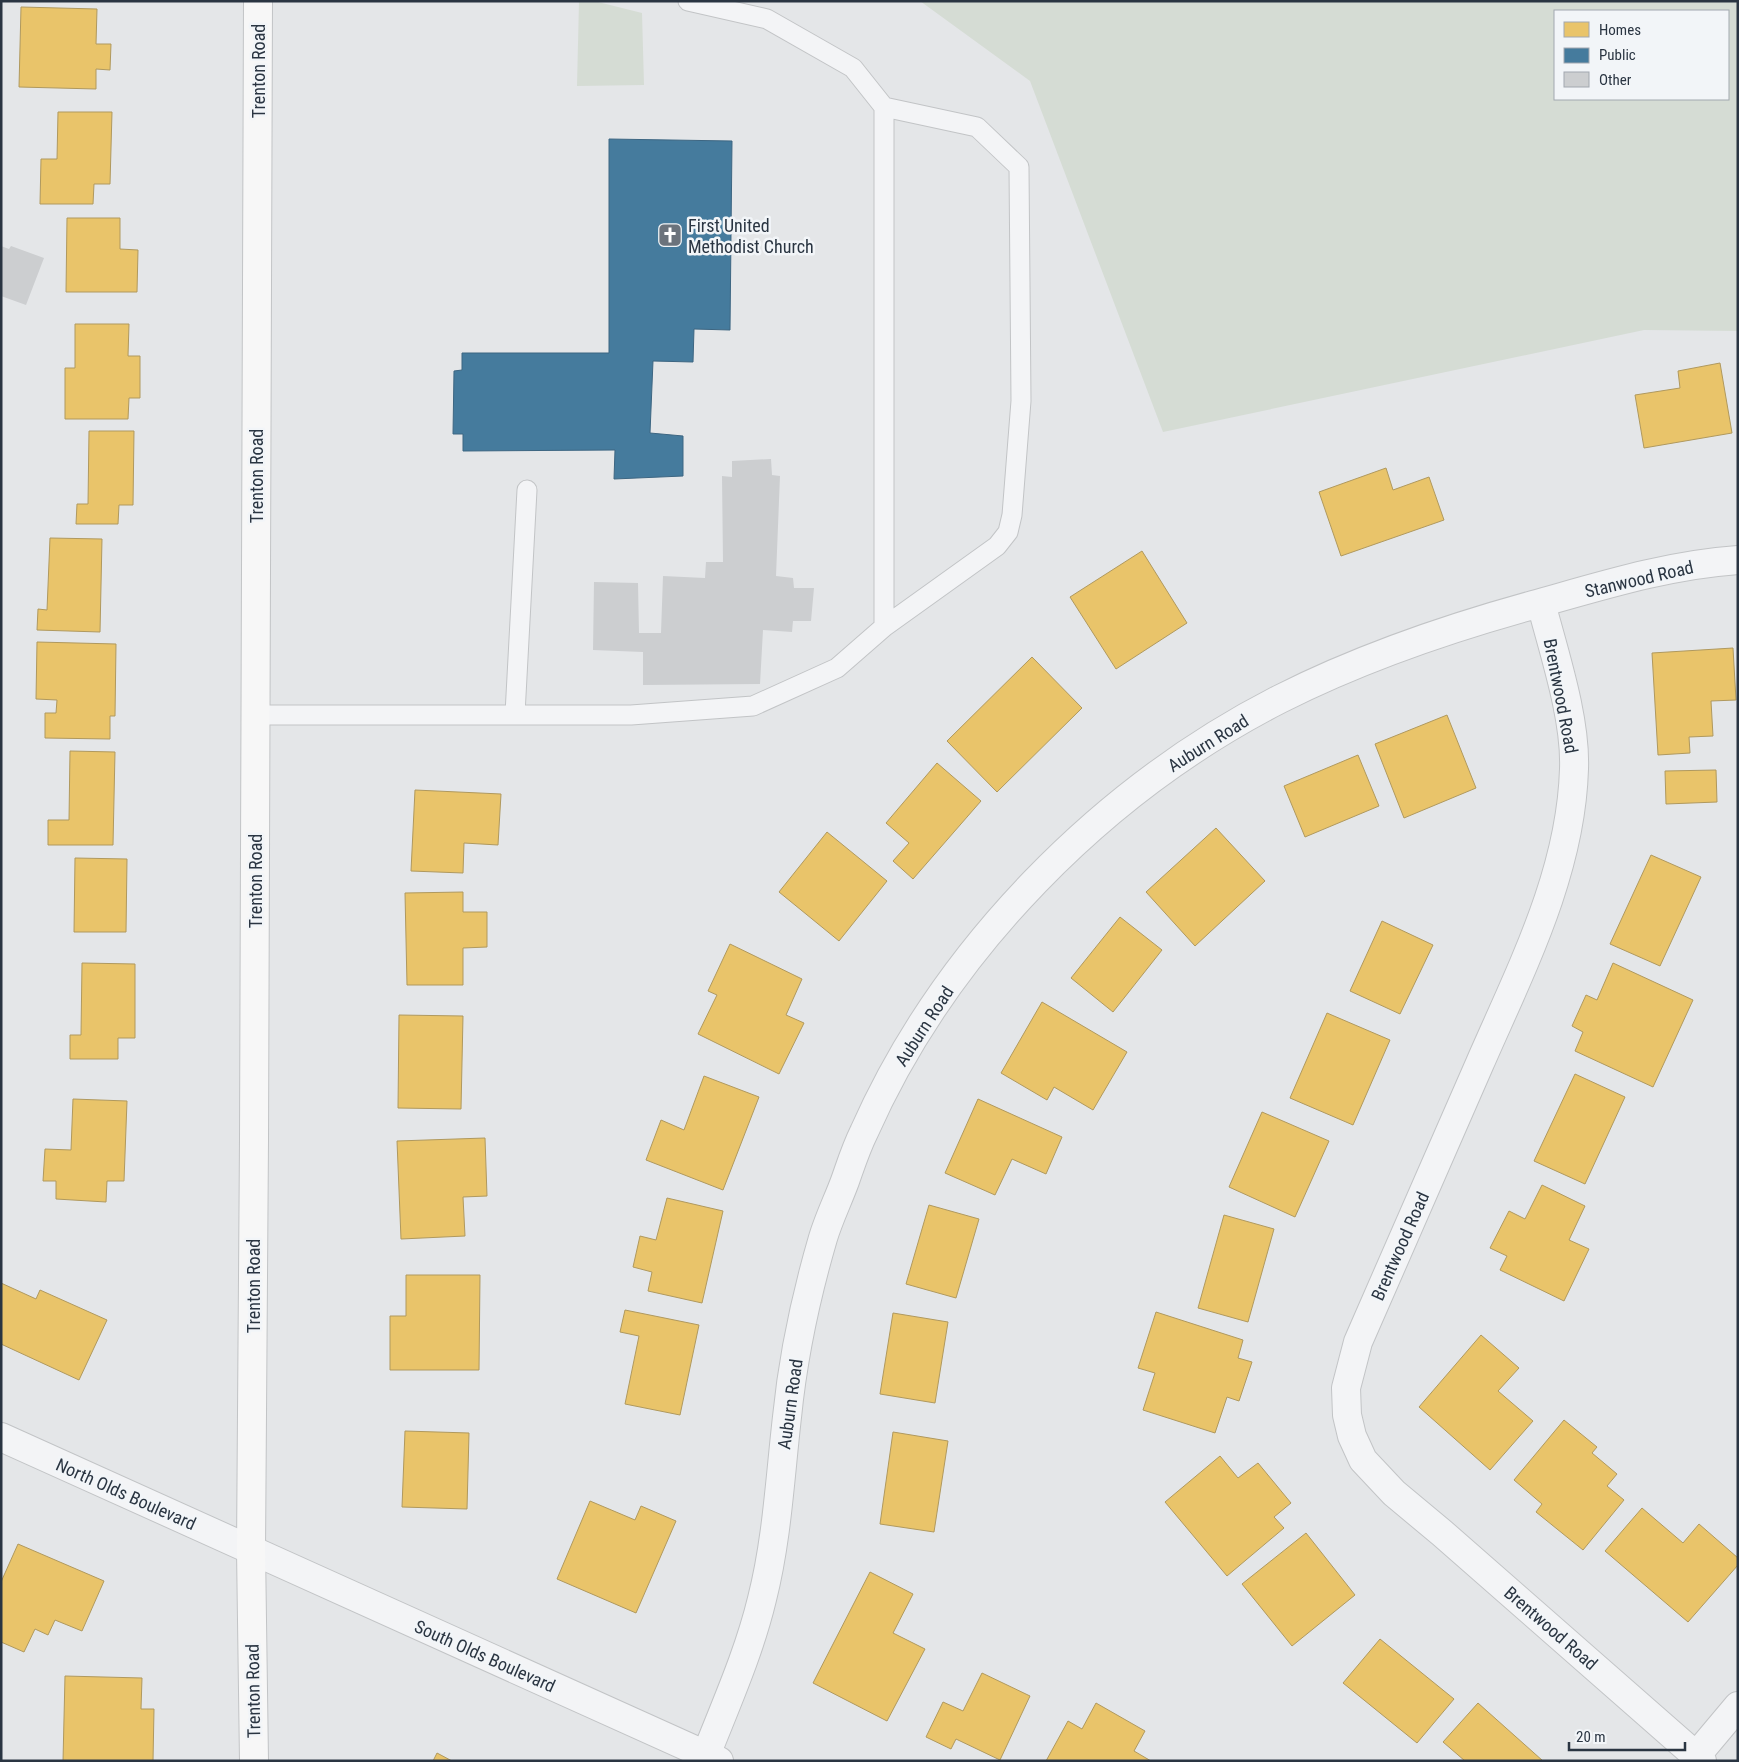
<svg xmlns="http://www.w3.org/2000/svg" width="1739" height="1762" font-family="'Roboto Condensed',sans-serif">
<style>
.green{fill:#d5dcd4;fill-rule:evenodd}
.homes{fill:#e9c46a;stroke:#b0995e}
.public{fill:#457b9d;stroke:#3d6682}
.building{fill:#ccced0}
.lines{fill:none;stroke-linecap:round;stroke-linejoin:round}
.lane-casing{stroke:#c2c4c6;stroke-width:21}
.street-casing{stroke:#c2c4c6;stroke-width:30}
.secondary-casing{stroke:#c2c4c6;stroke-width:30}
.lane{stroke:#f3f4f6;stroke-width:19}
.street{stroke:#f3f4f6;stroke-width:28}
.secondary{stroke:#f7f7f7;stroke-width:28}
.labels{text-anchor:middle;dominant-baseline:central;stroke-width:5;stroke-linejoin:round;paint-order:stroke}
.street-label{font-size:18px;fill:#2a3542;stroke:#f2f5f8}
.poi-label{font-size:18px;fill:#2a3542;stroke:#f2f5f8;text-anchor:start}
</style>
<rect width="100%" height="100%" fill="#e4e6e8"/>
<path class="green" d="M579 1H594L642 13 644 85 577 86Z
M920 1H1738V331L1644 330 1163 432 1030 81ZM1555 11H1728V99H1555Z"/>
<path class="homes" d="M21 7 97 9 96 44H111L110 70 96 69V89L19 87Z
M58 112H112L110 184H94L93 204H40L41 159H57Z
M67 218H120V249L138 250 137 292H66Z
M75 324H129L128 356H140V398H129L128 419H65V368H75Z
M1720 363 1732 433 1644 448 1635 395 1680 388 1678 371Z
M89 431H134L133 505H119L118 524H76L77 504H88Z
M1386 468 1393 490 1429 477 1444 520 1341 556 1319 492Z
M50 538 102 539 100 632 37 630 38 609 47 610Z
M1142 551 1187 623 1116 669 1070 597Z
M37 642 116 644 115 716H110V739L45 738V713H56L57 700 36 699Z
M1733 648 1736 700 1711 701 1713 736 1689 737 1690 753 1658 755 1652 653Z
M1032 657 1082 708 997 792 947 741Z
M1447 715 1476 788 1404 818 1375 744Z
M70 751 115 752 113 845H48V820H69Z
M1358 755 1379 806 1305 837 1284 786Z
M937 763 981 801 913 879 893 861 909 843 886 823Z
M1716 770 1717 802 1666 804 1665 771Z
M415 790 501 794 498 845 464 843 463 873 411 871Z
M1216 828 1265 881 1195 946 1146 892Z
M827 832 887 881 839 941 779 892Z
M1651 855 1701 877 1660 966 1610 944Z
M75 858 127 859 126 932H74Z
M463 892V912H487V947L463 948V985H407L405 893Z
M1120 917 1162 950 1113 1012 1071 978Z
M1382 921 1433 945 1400 1014 1350 991Z
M730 944 802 979 786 1015 804 1023 779 1074 698 1034 717 995 708 991Z
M82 963 135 964V1038H118V1059H70V1035H81Z
M1613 963 1693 1000 1653 1087 1575 1051 1583 1032 1572 1026 1586 995 1597 1000Z
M1042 1002 1127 1052 1093 1110 1054 1087 1047 1100 1001 1073Z
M1327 1013 1390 1040 1353 1125 1290 1098Z
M399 1015 463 1016 461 1109 398 1108Z
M1575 1074 1625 1097 1585 1184 1534 1161Z
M704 1076 759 1097 723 1190 646 1160 661 1120 684 1130Z
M73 1099 127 1101 124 1181H107L106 1202 56 1199V1181H43L45 1149 71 1150Z
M978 1099 1062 1137 1046 1174 1012 1159 995 1195 945 1173Z
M1262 1112 1329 1141 1295 1217 1229 1187Z
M485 1138 487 1196 463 1197 465 1236 401 1239 397 1141Z
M1542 1185 1585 1206 1569 1240 1589 1249 1564 1301 1500 1270 1507 1256 1490 1248 1509 1211 1525 1219Z
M667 1198 723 1211 702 1303 648 1291 652 1272 633 1267 640 1236 656 1240Z
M929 1205 979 1219 956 1298 906 1284Z
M1224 1215 1274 1229 1248 1322 1198 1308Z
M406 1275H480L479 1370H390V1316H406Z
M1 1283 36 1299 40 1290 107 1320 79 1380 1 1344Z
M625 1310 699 1325 680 1415 625 1404 639 1336 620 1332Z
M1156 1312 1243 1340 1238 1358 1252 1362 1239 1401 1227 1397 1215 1433 1143 1410 1155 1373 1138 1368Z
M893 1313 948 1322 935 1403 880 1394Z
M1481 1335 1519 1368 1498 1391 1533 1421 1490 1470 1419 1407Z
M1564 1420 1597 1447 1592 1453 1617 1474 1607 1486 1624 1500 1583 1550 1536 1512 1542 1504 1514 1480Z
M405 1431 469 1433 467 1509 402 1507Z
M893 1432 948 1441 934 1532 880 1524Z
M1220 1456 1238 1478 1258 1463 1291 1503 1274 1517 1284 1528 1227 1576 1165 1502Z
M590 1501 635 1520 641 1506 676 1521 636 1613 557 1579Z
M1642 1508 1683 1543 1699 1524 1738 1558V1565L1688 1622 1605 1551Z
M1306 1533 1355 1595 1292 1646 1242 1584Z
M18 1544 104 1581 82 1631 55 1620 48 1635 35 1629 24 1652 1 1642V1582Z
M870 1572 913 1594 893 1633 925 1649 887 1721 813 1683Z
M1380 1639 1454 1699 1417 1743 1343 1683Z
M982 1673 1030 1696 1000 1760 956 1739 951 1749 926 1737 943 1702 963 1711Z
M65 1676 142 1678 141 1709H154L153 1761H63Z
M1096 1703 1145 1731 1134 1751 1151 1761H1046L1068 1721 1082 1729Z
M1478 1703 1543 1761H1465L1443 1742Z
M437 1753 452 1761H433Z"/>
<path class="public" d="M609 139 732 141 730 330 694 329 693 362 653 361 650 433 683 436V476L614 479 615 450 463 451V434H453L454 371 462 370V353H609Z"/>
<path class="building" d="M1 246 9 249 11 246 44 258 26 305 1 296Z
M771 459 772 475 780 476 776 576 793 578 794 588H814L811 621H793L792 632 763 630 760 684 643 685V652L593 650 594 582 638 583 639 633H661L663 576 705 578 706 562H723L722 476 732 477V461Z"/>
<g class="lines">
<g class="lane-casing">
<path id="lane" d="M884 107V627
M515 714 527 490
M255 715H631L753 706 837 668 884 627 997 546 1008 532 1012 515 1021 401 1019 167 977 127 884 107 853 68 767 19 688 1"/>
</g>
<g class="street-casing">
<path id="street" d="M1541 603C1554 653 1576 718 1574 769 1571 873 1521 969 1480 1063 1439 1156 1398 1249 1358 1342L1346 1388 1347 1415 1352 1436 1363 1460 1394 1493 1442 1533 1702 1761
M1 1437 719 1761
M706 1755C726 1704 749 1653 762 1599 777 1540 780 1478 787 1417 793 1357 806 1296 823 1238 829 1218 838 1200 845 1181 851 1164 856 1148 864 1132 945 949 1102 790 1280 699 1361 658 1446 629 1533 605 1601 586 1667 565 1738 560
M1696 1756 1738 1706"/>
</g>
<g class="secondary-casing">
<path id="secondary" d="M254 1761 251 1550 254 1140 258 1"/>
</g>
<use href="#lane" class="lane"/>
<use href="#street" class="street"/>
<use href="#secondary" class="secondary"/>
</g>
<defs>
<g id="church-square" transform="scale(1.25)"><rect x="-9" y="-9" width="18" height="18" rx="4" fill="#6b737c" stroke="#f2f5f8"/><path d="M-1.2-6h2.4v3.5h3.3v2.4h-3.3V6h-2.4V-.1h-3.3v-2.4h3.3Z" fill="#fff"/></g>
</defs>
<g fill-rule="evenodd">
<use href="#church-square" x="670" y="235"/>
</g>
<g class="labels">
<g class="street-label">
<text transform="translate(258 71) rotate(-90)">Trenton Road</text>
<text transform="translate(256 476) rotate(-90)">Trenton Road</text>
<text transform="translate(1639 579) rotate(-13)">Stanwood Road</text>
<text transform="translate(1561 696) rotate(79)">Brentwood Road</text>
<text transform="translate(1208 743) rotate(-32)">Auburn Road</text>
<text transform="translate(255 881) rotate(-90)">Trenton Road</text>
<text transform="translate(924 1026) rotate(-57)">Auburn Road</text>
<text transform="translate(1400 1246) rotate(-66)">Brentwood Road</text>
<text transform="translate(253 1286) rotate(-90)">Trenton Road</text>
<text transform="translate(790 1404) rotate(-82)">Auburn Road</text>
<text transform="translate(126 1494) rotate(24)">North Olds Boulevard</text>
<text transform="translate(1551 1628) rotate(41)">Brentwood Road</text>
<text transform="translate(485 1656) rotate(24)">South Olds Boulevard</text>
<text transform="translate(253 1691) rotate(-91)">Trenton Road</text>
</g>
<g class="poi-label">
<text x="688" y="225">First United<tspan x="688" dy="21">Methodist Church</tspan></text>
</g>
</g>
<rect width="1739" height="1762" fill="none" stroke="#2a3542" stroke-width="5"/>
<rect x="1554" y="10" width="175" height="90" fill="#f2f5f8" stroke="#a2a8af"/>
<rect x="1564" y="22" width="25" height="15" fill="#e9c46a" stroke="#a2a8af"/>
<text x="1599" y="35" font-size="15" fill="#2a3542">Homes</text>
<rect x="1564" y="48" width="25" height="15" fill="#457b9d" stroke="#a2a8af"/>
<text x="1599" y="60" font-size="15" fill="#2a3542">Public</text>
<rect x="1564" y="72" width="25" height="15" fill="#ccced0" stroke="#a2a8af"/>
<text x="1599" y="85" font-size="15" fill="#2a3542">Other</text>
<path d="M1569 1742v8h116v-8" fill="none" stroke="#2a3542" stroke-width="2.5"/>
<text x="1576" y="1742" font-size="15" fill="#2a3542" stroke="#f2f5f8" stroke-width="4" paint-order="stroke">20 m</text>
</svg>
